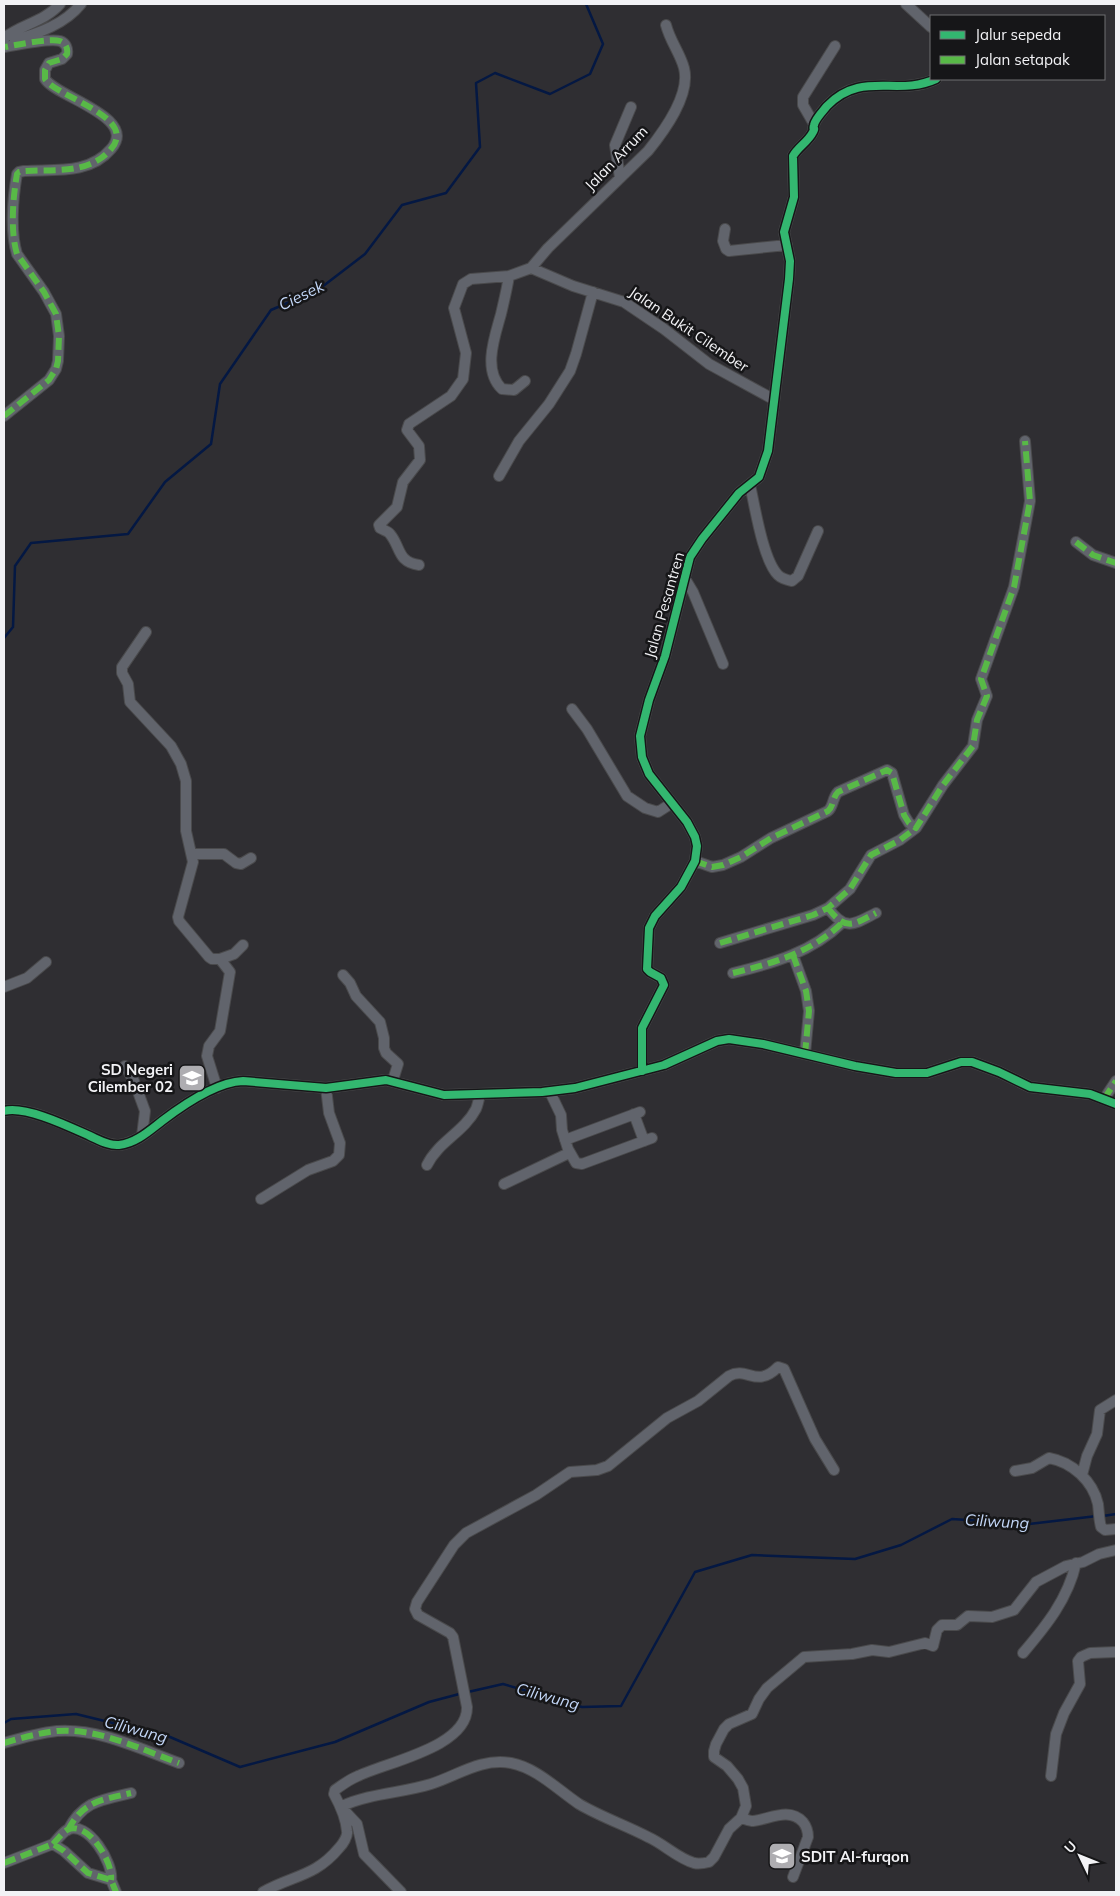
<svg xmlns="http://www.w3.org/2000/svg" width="1120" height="1896" font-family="Mulish,sans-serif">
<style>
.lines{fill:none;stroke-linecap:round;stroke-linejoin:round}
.stream{stroke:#041843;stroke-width:2.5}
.minor-casing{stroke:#4a4a4c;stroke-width:12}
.minor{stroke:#61646c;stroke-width:10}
.quiet{stroke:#58b947;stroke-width:6;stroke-dasharray:12 6;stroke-linecap:butt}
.cycleway-casing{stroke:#161618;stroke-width:11}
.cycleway{stroke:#33b770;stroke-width:8}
.labels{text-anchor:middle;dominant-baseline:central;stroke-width:5;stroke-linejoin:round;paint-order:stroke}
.street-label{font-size:15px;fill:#f2f2f5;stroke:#161618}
.poi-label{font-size:15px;font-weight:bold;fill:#f2f2f5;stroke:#161618;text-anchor:end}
.water-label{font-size:16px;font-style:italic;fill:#c3d7f8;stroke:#161618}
</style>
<rect width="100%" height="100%" fill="#2f2e32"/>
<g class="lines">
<path class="stream" d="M4 638 13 627 15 566 31 543 128 534 165 482 211 444 220 384 271 310 318 290 365 254 402 205 446 193 480 147 476 83 495 73 550 94 590 74 603 44 586 4
M1103 1516 1116 1514
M468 1692 503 1684 582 1707 621 1706 695 1572 752 1555 855 1559 901 1545 952 1519 1029 1524 1097 1516
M4 1723 11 1719 76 1714 170 1737 240 1767 335 1742 429 1702 463 1693"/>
<g class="minor-casing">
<path id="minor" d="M906 4 931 27
M4 38C22 24 44 22 60 4
M15 40C39 33 65 24 81 4
M814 124 803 105V97L835 46
M620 178 615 145 631 107
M725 229 723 241 726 249 729 251 787 245
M531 268 573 286 624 302 664 329 709 364 773 399
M509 276C507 289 504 301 501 314 495 336 482 370 502 389L514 390 525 381
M4 416 49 380 56 369 58 361 59 336 56 314 44 292 17 254C10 231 13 197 17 174L19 172 24 171C54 169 89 175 111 149 139 117 56 97 45 79V70L49 63 62 59 67 54C68 49 66 43 60 41 50 38 16 45 5 47
M499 476 519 441 549 404 570 371 576 354 593 292
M750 485C755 507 763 560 778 575 782 579 787 580 792 581L798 576 818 531
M1076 542 1093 555 1116 563
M419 565C397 562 401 547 390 534 388 531 383 530 380 528L379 525 397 507 403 482 420 460 419 446 407 430 409 424 451 396 463 379 466 353 454 308 463 284 471 279 509 276 531 268 548 248 648 151C664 131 691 95 684 68 680 53 670 41 666 25
M684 577 693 592 723 664
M146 632 122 667V673L128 684 130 702 171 746 181 764 186 781V831L193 862 178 917 179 921 209 957 212 959H220L230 972 220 1031 209 1046 207 1056 217 1088
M572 709 587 729 627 796 645 808 658 812 672 803
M193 854H224L236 863 241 864 251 858
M695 861 712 867 723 865 741 857 771 838 828 811C834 806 832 798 838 792L887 770 892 773 904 815 909 823 916 828 943 785 973 746 977 720 987 696 981 679 1014 587 1030 501 1025 441
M828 908C846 932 854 924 876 913
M720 943 813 915 828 908 850 889 871 855 900 840 916 828
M793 955 806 991 809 1011 805 1054
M220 959 234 954 243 945
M733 973C774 963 812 952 842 923
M343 975 350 983 356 996 380 1022 384 1038V1048L386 1053 398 1064 393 1080
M4 987 27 978 46 962
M125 1066 134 1081 145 1111 142 1136
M642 1071V1028L664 985 661 978 650 972 647 969 649 928 655 916 681 887 695 861 697 846 695 837 687 822 649 774 642 757 640 736 649 700 665 656 690 557 702 539 739 493 759 477 768 451 789 279 790 261 784 232 794 197 793 156C798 147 808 142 813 132 816 126 812 132 814 125 815 119 823 111 827 106 862 70 897 97 936 79
M550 1092 561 1115 562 1130 568 1149 576 1163 582 1164 652 1138
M1104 1099 1116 1081
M4 1111C25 1105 70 1127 90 1136 99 1140 109 1146 119 1145 136 1143 149 1131 162 1121 183 1105 216 1082 243 1081L326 1088 386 1080 444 1095 542 1092 575 1088 664 1065 717 1041 729 1039 763 1044 855 1066 896 1073H927L961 1062H972L999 1072 1030 1087 1090 1094 1116 1104
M634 1114 644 1141
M565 1140 640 1112
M427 1165C438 1142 464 1132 476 1109 478 1104 479 1099 480 1094
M504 1184 569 1153
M261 1199 308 1170 333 1161 339 1155 340 1143 329 1113 326 1088
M1015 1471 1032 1468 1049 1458C1072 1462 1093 1481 1098 1504 1099 1512 1099 1520 1101 1527L1105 1530 1116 1529
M1082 1475 1087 1456 1097 1434 1100 1410 1116 1400
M1023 1653C1046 1626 1068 1599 1076 1563
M4 1743C21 1738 39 1733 57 1731 99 1728 140 1749 179 1763
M1051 1776 1056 1734 1064 1713 1080 1684 1078 1661 1081 1657 1090 1653 1116 1652
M741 1818C745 1819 750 1821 753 1821 770 1819 789 1807 803 1822 807 1827 808 1831 808 1837L793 1877
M68 1830C83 1801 101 1800 131 1793
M53 1844C57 1840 62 1833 67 1830 88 1819 114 1864 111 1880
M4 1863 53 1844 64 1851 88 1873 111 1880 116 1892
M263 1892C293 1875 315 1877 339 1848 343 1844 348 1836 347 1831 346 1818 340 1805 334 1794L335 1790C342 1785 350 1779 358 1776 387 1762 468 1747 467 1707L453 1637 450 1633 418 1615 415 1609 417 1602 454 1545 466 1533 536 1495 570 1472 597 1470 608 1466 667 1418 698 1401 729 1376C748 1366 756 1389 778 1367L784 1369 815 1439 834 1470
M401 1892 364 1854 357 1824 342 1808V1806C371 1793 402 1793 431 1784 459 1775 480 1758 511 1763 537 1768 558 1790 579 1804 601 1817 625 1825 648 1837 664 1844 677 1858 694 1863 699 1864 705 1863 709 1862L714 1857 729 1829 741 1818 746 1806 743 1788 738 1779 727 1766 714 1757V1751L716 1744 724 1729 729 1724 752 1714 759 1699 767 1688 804 1657 852 1654 872 1650 889 1652 925 1643 933 1646 937 1630 942 1625H957L968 1616 992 1617 1014 1610 1036 1582 1066 1566 1083 1562 1099 1554 1116 1550"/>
</g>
<use href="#minor" class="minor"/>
<path class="quiet" d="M4 416 49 380 56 369 58 361 59 336 56 314 44 292 17 254C10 231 13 197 17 174L19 172 24 171C54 169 89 175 111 149 139 117 56 97 45 79V70L49 63 62 59 67 54C68 49 66 43 60 41 50 38 16 45 5 47
M1076 542 1093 555 1116 563
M695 861 712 867 723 865 741 857 771 838 828 811C834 806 832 798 838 792L887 770 892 773 904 815 909 823 916 828 943 785 973 746 977 720 987 696 981 679 1014 587 1030 501 1025 441
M828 908C846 932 854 924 876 913
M720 943 813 915 828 908 850 889 871 855 900 840 916 828
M793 955 806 991 809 1011 805 1054
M733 973C774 963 812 952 842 923
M1104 1099 1116 1081
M4 1743C21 1738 39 1733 57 1731 99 1728 140 1749 179 1763
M68 1830C83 1801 101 1800 131 1793
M53 1844C57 1840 62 1833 67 1830 88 1819 114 1864 111 1880
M4 1863 53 1844 64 1851 88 1873 111 1880 116 1892"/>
<g class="cycleway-casing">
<path id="cycleway" d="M642 1071V1028L664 985 661 978 650 972 647 969 649 928 655 916 681 887 695 861 697 846 695 837 687 822 649 774 642 757 640 736 649 700 665 656 690 557 702 539 739 493 759 477 768 451 789 279 790 261 784 232 794 197 793 156C798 147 808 142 813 132 816 126 812 132 814 125 815 119 823 111 827 106 862 70 897 97 936 79
M4 1111C25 1105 70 1127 90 1136 99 1140 109 1146 119 1145 136 1143 149 1131 162 1121 183 1105 216 1082 243 1081L326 1088 386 1080 444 1095 542 1092 575 1088 664 1065 717 1041 729 1039 763 1044 855 1066 896 1073H927L961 1062H972L999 1072 1030 1087 1090 1094 1116 1104"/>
</g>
<use href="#cycleway" class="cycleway"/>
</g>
<defs>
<g id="school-square" transform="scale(1.4375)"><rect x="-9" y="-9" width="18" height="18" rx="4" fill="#aeadb1" stroke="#161618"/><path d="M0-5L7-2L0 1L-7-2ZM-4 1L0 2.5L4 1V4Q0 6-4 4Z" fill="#fff"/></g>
</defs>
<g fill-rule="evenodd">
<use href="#school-square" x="192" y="1078"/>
<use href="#school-square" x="782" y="1856"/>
</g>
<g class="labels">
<g class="street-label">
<text transform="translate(616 158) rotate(-46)">Jalan Arrum</text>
<text transform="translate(689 329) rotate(34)">Jalan Bukit Cilember</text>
<text transform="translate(664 605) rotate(-74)">Jalan Pesantren</text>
</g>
<g class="poi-label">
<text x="173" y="1069">SD Negeri<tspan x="173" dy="17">Cilember 02</tspan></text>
<text x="801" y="1856" text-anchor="start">SDIT Al-furqon</text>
</g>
<g class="water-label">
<text transform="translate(301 295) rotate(-26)">Ciesek</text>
<text transform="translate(997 1521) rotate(3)">Ciliwung</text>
<text transform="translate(548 1696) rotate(15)">Ciliwung</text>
<text transform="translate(136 1729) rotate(15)">Ciliwung</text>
</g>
</g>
<rect width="1120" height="1896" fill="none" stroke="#f2f2f5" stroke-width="10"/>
<rect x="930" y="15" width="175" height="65" fill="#161618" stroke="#6e6e70"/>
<rect x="940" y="31" width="25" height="8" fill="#33b770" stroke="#6e6e70"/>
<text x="975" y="40" font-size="15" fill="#f2f2f5">Jalur sepeda</text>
<rect x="940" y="56" width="25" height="8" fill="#58b947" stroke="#6e6e70"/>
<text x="975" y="65" font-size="15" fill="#f2f2f5">Jalan setapak</text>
<g transform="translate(1080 1856) rotate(313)" stroke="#161618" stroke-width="4" paint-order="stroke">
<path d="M0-4L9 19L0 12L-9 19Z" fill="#f2f2f5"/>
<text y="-8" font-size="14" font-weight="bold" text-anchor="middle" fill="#f2f2f5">U</text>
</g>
</svg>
